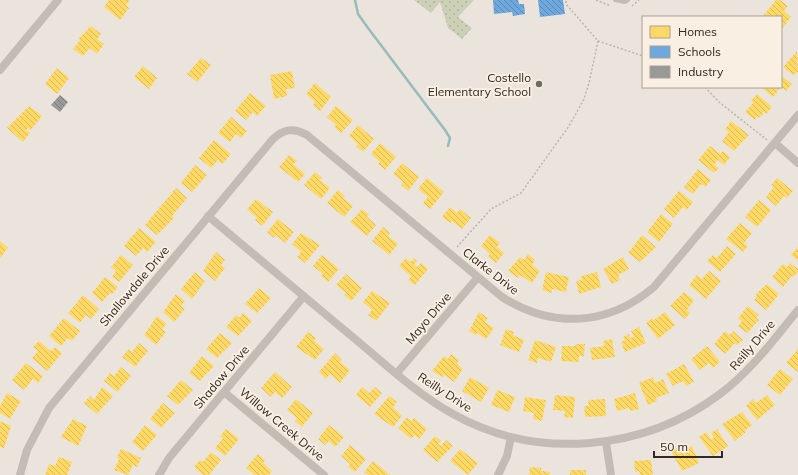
<svg xmlns="http://www.w3.org/2000/svg" width="798" height="475" font-family="Mulish,sans-serif">
<style>
.park{fill:url(#park-dots)}
.homes{fill:url(#homes-back-hatch)}
.schools{fill:url(#schools-back-hatch)}
.industry{fill:url(#industry-back-hatch)}
.lines{fill:none;stroke-linecap:round;stroke-linejoin:round}
.stream{stroke:#98bbbc;stroke-width:2.5}
.path{stroke:#bbb4ae;stroke-width:1.5;stroke-dasharray:2 2;stroke-linecap:butt}
.lane{stroke:#c3bcb5;stroke-width:4}
.street{stroke:#c3bcb5;stroke-width:8}
.poi-dot{fill:#736a64;stroke:#f9efe2;stroke-width:1.5}
.labels{text-anchor:middle;dominant-baseline:central;stroke-width:4;stroke-linejoin:round;paint-order:stroke}
.poi-label{font-size:12px;fill:#332924;stroke:#f9efe2;text-anchor:end}
.street-label{font-size:12px;fill:#332924;stroke:#f9efe2}
</style>
<defs>
<pattern id="park-dots" width="8" height="8" patternUnits="userSpaceOnUse"><rect width="8" height="8" fill="#cbd0b6"/><path d="M2 2h.1M6 6h.1" fill="none" stroke="#afb39c" stroke-width="1.8" stroke-linecap="round"/></pattern>
<pattern id="homes-back-hatch" width="6" height="6" patternUnits="userSpaceOnUse"><rect width="6" height="6" fill="#ffd966"/><path d="M-1 5l2 2M0 0l6 6M5-1l2 2" fill="none" stroke="#dbba58"/></pattern>
<pattern id="schools-back-hatch" width="6" height="6" patternUnits="userSpaceOnUse"><rect width="6" height="6" fill="#6fa8dc"/><path d="M-1 5l2 2M0 0l6 6M5-1l2 2" fill="none" stroke="#5c89b2"/></pattern>
<pattern id="industry-back-hatch" width="6" height="6" patternUnits="userSpaceOnUse"><rect width="6" height="6" fill="#999"/><path d="M-1 5l2 2M0 0l6 6M5-1l2 2" fill="none" stroke="#7d7d7d"/></pattern>
</defs>
<rect width="100%" height="100%" fill="#ebe4dc"/>
<path class="park" d="M414 0H474L458 17 472 28 462 39 448 28 440 2 431 13Z"/>
<path class="homes" d="M109 0H130L126 5 129 8 120 20 104 7Z
M776 0H780L788 6 784 11 791 17 781 30V17H762Z
M91 26 101 34 97 39 104 44 97 54 90 48 83 56 73 49 80 40 78 39Z
M797 51 798 72 793 75 783 67Z
M201 58 211 65 197 82 187 74Z
M143 66 157 78 149 89 134 77Z
M57 68 69 78 57 94 45 84Z
M292 71 295 88 286 89 287 96 274 99 270 75Z
M781 75 792 84 786 91 781 87 773 97 763 89 764 87H781Z
M315 83 331 97 320 111 313 105 315 102 306 94Z
M250 93 266 106 257 116 253 112 246 120 235 111Z
M757 94 772 107 766 114 762 111 763 114 759 118 757 116 755 120 745 112 753 103 751 101Z
M29 106 42 116 31 130 28 128 26 130 30 133 23 142 7 128Z
M336 106 353 120 341 133 334 127 336 125 327 117Z
M231 117 247 131 241 138 236 134 230 142 218 133Z
M731 121 749 135 734 151 722 141 729 132 725 129Z
M358 125 374 139 363 152 356 146 358 144 349 136Z
M214 140 231 154 222 164 218 160 211 168 199 158Z
M380 143 396 157 385 170 378 164 380 162 371 154Z
M710 146 720 154 723 151 730 157 724 165 718 160 714 165 719 168 714 173 698 160Z
M289 155 297 161 293 164 305 174 298 182 279 167Z
M402 163 419 177 408 191 401 185 403 182 393 174Z
M195 165 207 175 192 192 181 183Z
M698 169 711 180 705 187 701 184 693 194 684 187Z
M315 172 322 178 320 180 330 188 321 199 304 185Z
M427 178 444 192 430 209 423 203 428 197 418 189Z
M777 178 793 191 787 198 784 196 776 206 766 197 774 187 771 185Z
M176 188 187 198 172 216 174 218 157 235 145 225Z
M338 190 345 196 343 198 353 206 344 217 327 203Z
M679 191 693 202 687 210 683 207 674 218 664 209Z
M256 199 273 212 262 226 255 220 257 218 247 209Z
M759 200 771 210 757 227 745 217Z
M450 207 457 213 460 209 471 218 462 229 452 221 450 223 442 217Z
M362 209 369 215 367 217 376 225 367 236 350 222Z
M661 214 673 224 659 242 647 232Z
M278 219 294 232 285 243 276 235 274 238 267 232Z
M740 223 752 233 744 243 748 246 743 252 726 239Z
M383 227 390 233 388 236 398 244 389 255 372 241Z
M139 228 156 242 147 252 143 248 136 256 124 246Z
M301 233 320 245 305 263 297 257 301 252 292 244Z
M490 235 500 243 497 247 504 253 496 263 488 256 490 254 481 246Z
M642 235 656 247 640 262 628 253Z
M0 241 8 248 0 258Z
M727 246 736 254 720 272 707 261 713 255 717 258Z
M798 247V261L791 255Z
M216 252 225 260 221 265 225 268 215 281 203 271Z
M528 254 535 260 532 265 540 271 532 283 520 275 518 278 508 271 520 257 524 260Z
M121 255 133 265 119 282 112 277 116 271 111 267Z
M322 255 339 269 328 282 321 276 323 274 313 266Z
M623 257 629 269 618 275 620 280 612 284 603 269Z
M406 258 411 262 414 258 417 261 414 265 417 267 421 263 428 269 415 285 408 280 411 276 399 266Z
M790 263 798 269V272L793 277 792 276 783 287 772 277 783 264 787 267Z
M709 271 721 281 706 299 689 285 697 275 702 279Z
M195 272 205 281 192 299 181 289Z
M546 272 569 277 566 292 552 289V293L542 290Z
M597 272 601 287 579 294 576 281 582 280 581 276Z
M346 274 362 288 351 301 344 295 346 293 336 285Z
M105 277 118 287 112 294 110 293 102 302 92 293Z
M767 284 779 294 766 310 754 300 757 296 756 294Z
M259 288 271 298 257 313 245 304Z
M372 291 390 303 376 321 368 315 372 310 363 302Z
M684 292 694 300 687 310 690 313 685 319 670 306Z
M176 294 185 301 181 306 185 309 174 322 163 312Z
M83 295 99 309 91 319 86 315 80 323 68 313Z
M748 306 759 315 756 318 759 320 747 333 738 326 742 321 738 318Z
M479 312 488 318 485 322 494 328 486 339 477 333 476 335 469 331Z
M665 312 675 325 658 339 646 323 653 318 654 320Z
M243 313 252 321 238 336 226 327 236 315 239 318Z
M157 316 167 324 162 329 166 332 156 345 144 335Z
M64 318 80 331 72 341 68 338 61 346 49 336Z
M639 327 646 343 625 352 621 342 625 340 623 337 629 334 630 338 634 337 631 331Z
M506 329 514 332 513 335 524 340 519 352 500 345Z
M725 331 729 335 733 331 743 340 737 345 735 343 725 354 714 344Z
M308 332 316 338 314 341 324 349 315 360 296 347Z
M220 333 232 343 217 358 206 349Z
M612 339 615 357 592 360 590 348 604 346 603 341Z
M535 340 556 347 551 362 538 358 537 363 528 360Z
M39 341 51 351 55 347 62 353 47 371 32 358 38 351 33 347Z
M139 343 148 351 135 367 122 357 129 349 132 352Z
M576 344H585L584 356H579V362L561 361 562 346H575Z
M707 346 720 362 713 368 709 363 700 370 691 359Z
M798 349V372L786 363Z
M335 353 342 360 340 362 350 370 340 383 330 374 326 379 319 372Z
M451 354 459 360 457 364 463 369 454 382 444 375 442 377 432 371 444 356 448 359Z
M202 356 214 366 200 381 189 373Z
M26 363 43 376 38 383 33 379 24 390 12 380Z
M684 364 694 382 686 386 683 381 673 386 666 374Z
M121 367 131 376 117 392 104 381 110 373 114 376Z
M780 369 793 379 780 395 767 385Z
M275 372 292 387 282 398 275 392 271 397 261 388Z
M470 377 489 388 481 402 462 391Z
M653 377 655 383 663 379 669 393 656 398 657 401 648 405 639 383Z
M181 380 193 390 178 405 167 396Z
M102 387 113 396 97 414 84 403 90 396 94 400Z
M362 387 369 393 375 387 382 393 370 407 356 395Z
M497 390 515 397 509 412 491 405Z
M7 393 21 401 10 419 0 413V406Z
M635 393 639 409 630 411 629 408 617 411 614 399Z
M555 395 575 397 573 418 564 417 565 411 553 410Z
M767 395 775 405 757 420 746 406 753 399 756 403Z
M389 396 397 402 393 407 402 416 393 427 374 414Z
M525 397 546 400 542 421 533 419 534 413 523 411Z
M296 399 313 413 302 427 295 421 297 418 287 410Z
M605 399 606 416 585 417 584 406H589L588 400Z
M163 403 175 413 161 428 150 419Z
M742 412 752 425 745 430 746 432 735 441 722 424Z
M407 417 411 421 414 418 427 429 419 439 415 435 411 439 398 428Z
M73 419 87 426 78 446 61 437Z
M0 421 11 426 4 448 0 447Z
M145 425 157 435 143 451 132 442Z
M329 425 344 437 335 447 329 441 325 445 318 439Z
M226 429 239 439 225 456 215 448 223 438 220 436Z
M717 429 728 446 713 456 699 437 706 432 711 439 714 438 711 433Z
M435 436 441 441 438 444 441 446 446 440 453 446 437 462 423 450Z
M350 445 366 459 355 472 348 467 350 464 341 456Z
M692 446 699 463 682 471 671 451 680 447 683 454 686 453 685 449Z
M121 449 141 458 137 467 133 465 128 475 114 470 119 459 117 457Z
M460 449 478 463 468 475 450 461Z
M211 452 221 460 209 475H203L194 467 200 460 203 462Z
M258 454 265 460 263 463 272 471 269 475H255L246 468Z
M59 457 72 462 67 475H45L49 464 55 466Z
M651 460 653 475H640L639 471 635 472 634 461Z
M373 461 390 475H368L364 472Z
M530 467 541 468V471L550 472V475H529Z
M570 470H586V475H570Z"/>
<path class="schools" d="M493 0H518L519 4H524L525 14 513 16 512 12 494 14Z
M538 0H563L565 14 540 17Z"/>
<path class="industry" d="M60 95 68 102 60 112 51 105Z"/>
<g class="lines">
<path class="stream" d="M355 0 358 14 368 28 445 130 450 138 448 146"/>
<path class="path" d="M596 0 611 6
M632 6 639 0
M598 41 643 56
M705 87 719 102 767 140
M457 247 491 209 521 193 569 126 584 99 589 83 598 41 566 4V0"/>
<path class="lane" d="M615 0 625 2 628 0"/>
<path class="street" d="M0 70 58 0
M775 143 798 163
M208 216C253 254 298 291 343 329 379 358 413 392 453 414 537 461 644 451 720 394 751 371 774 339 798 310
M397 373 478 277
M224 392 324 475
M606 442 611 475
M20 475 27 450 49 408 272 140C283 129 293 127 307 135L502 297C553 329 608 326 654 287L798 115
M159 475 169 458 304 296
M498 475 507 456 511 437"/>
</g>
<circle class="poi-dot" cx="539" cy="84" r="4"/>
<g class="labels">
<g class="poi-label">
<text x="531" y="77">Costello<tspan x="531" dy="14">Elementary School</tspan></text>
</g>
<g class="street-label">
<text transform="translate(491 271) rotate(38)">Clarke Drive</text>
<text transform="translate(134 286) rotate(-50)">Shallowdale Drive</text>
<text transform="translate(428 318) rotate(-50)">Mayo Drive</text>
<text transform="translate(752 345) rotate(-49)">Reilly Drive</text>
<text transform="translate(221 377) rotate(-50)">Shadow Drive</text>
<text transform="translate(445 392) rotate(33)">Reilly Drive</text>
<text transform="translate(282 424) rotate(40)">Willow Creek Drive</text>
</g>
</g>
<rect x="642" y="16" width="140" height="72" fill="#f9efe2" stroke="#aaa096"/>
<rect x="650" y="26" width="20" height="12" fill="#ffd966" stroke="#aaa096"/>
<text x="678" y="36" font-size="12" fill="#332924">Homes</text>
<rect x="650" y="46" width="20" height="12" fill="#6fa8dc" stroke="#aaa096"/>
<text x="678" y="56" font-size="12" fill="#332924">Schools</text>
<rect x="650" y="66" width="20" height="12" fill="#999999" stroke="#aaa096"/>
<text x="678" y="76" font-size="12" fill="#332924">Industry</text>
<path d="M654 451v6h68v-6" fill="none" stroke="#332924" stroke-width="2"/>
<text x="660" y="451" font-size="12" fill="#332924" stroke="#f9efe2" stroke-width="3" paint-order="stroke">50 m</text>
</svg>
